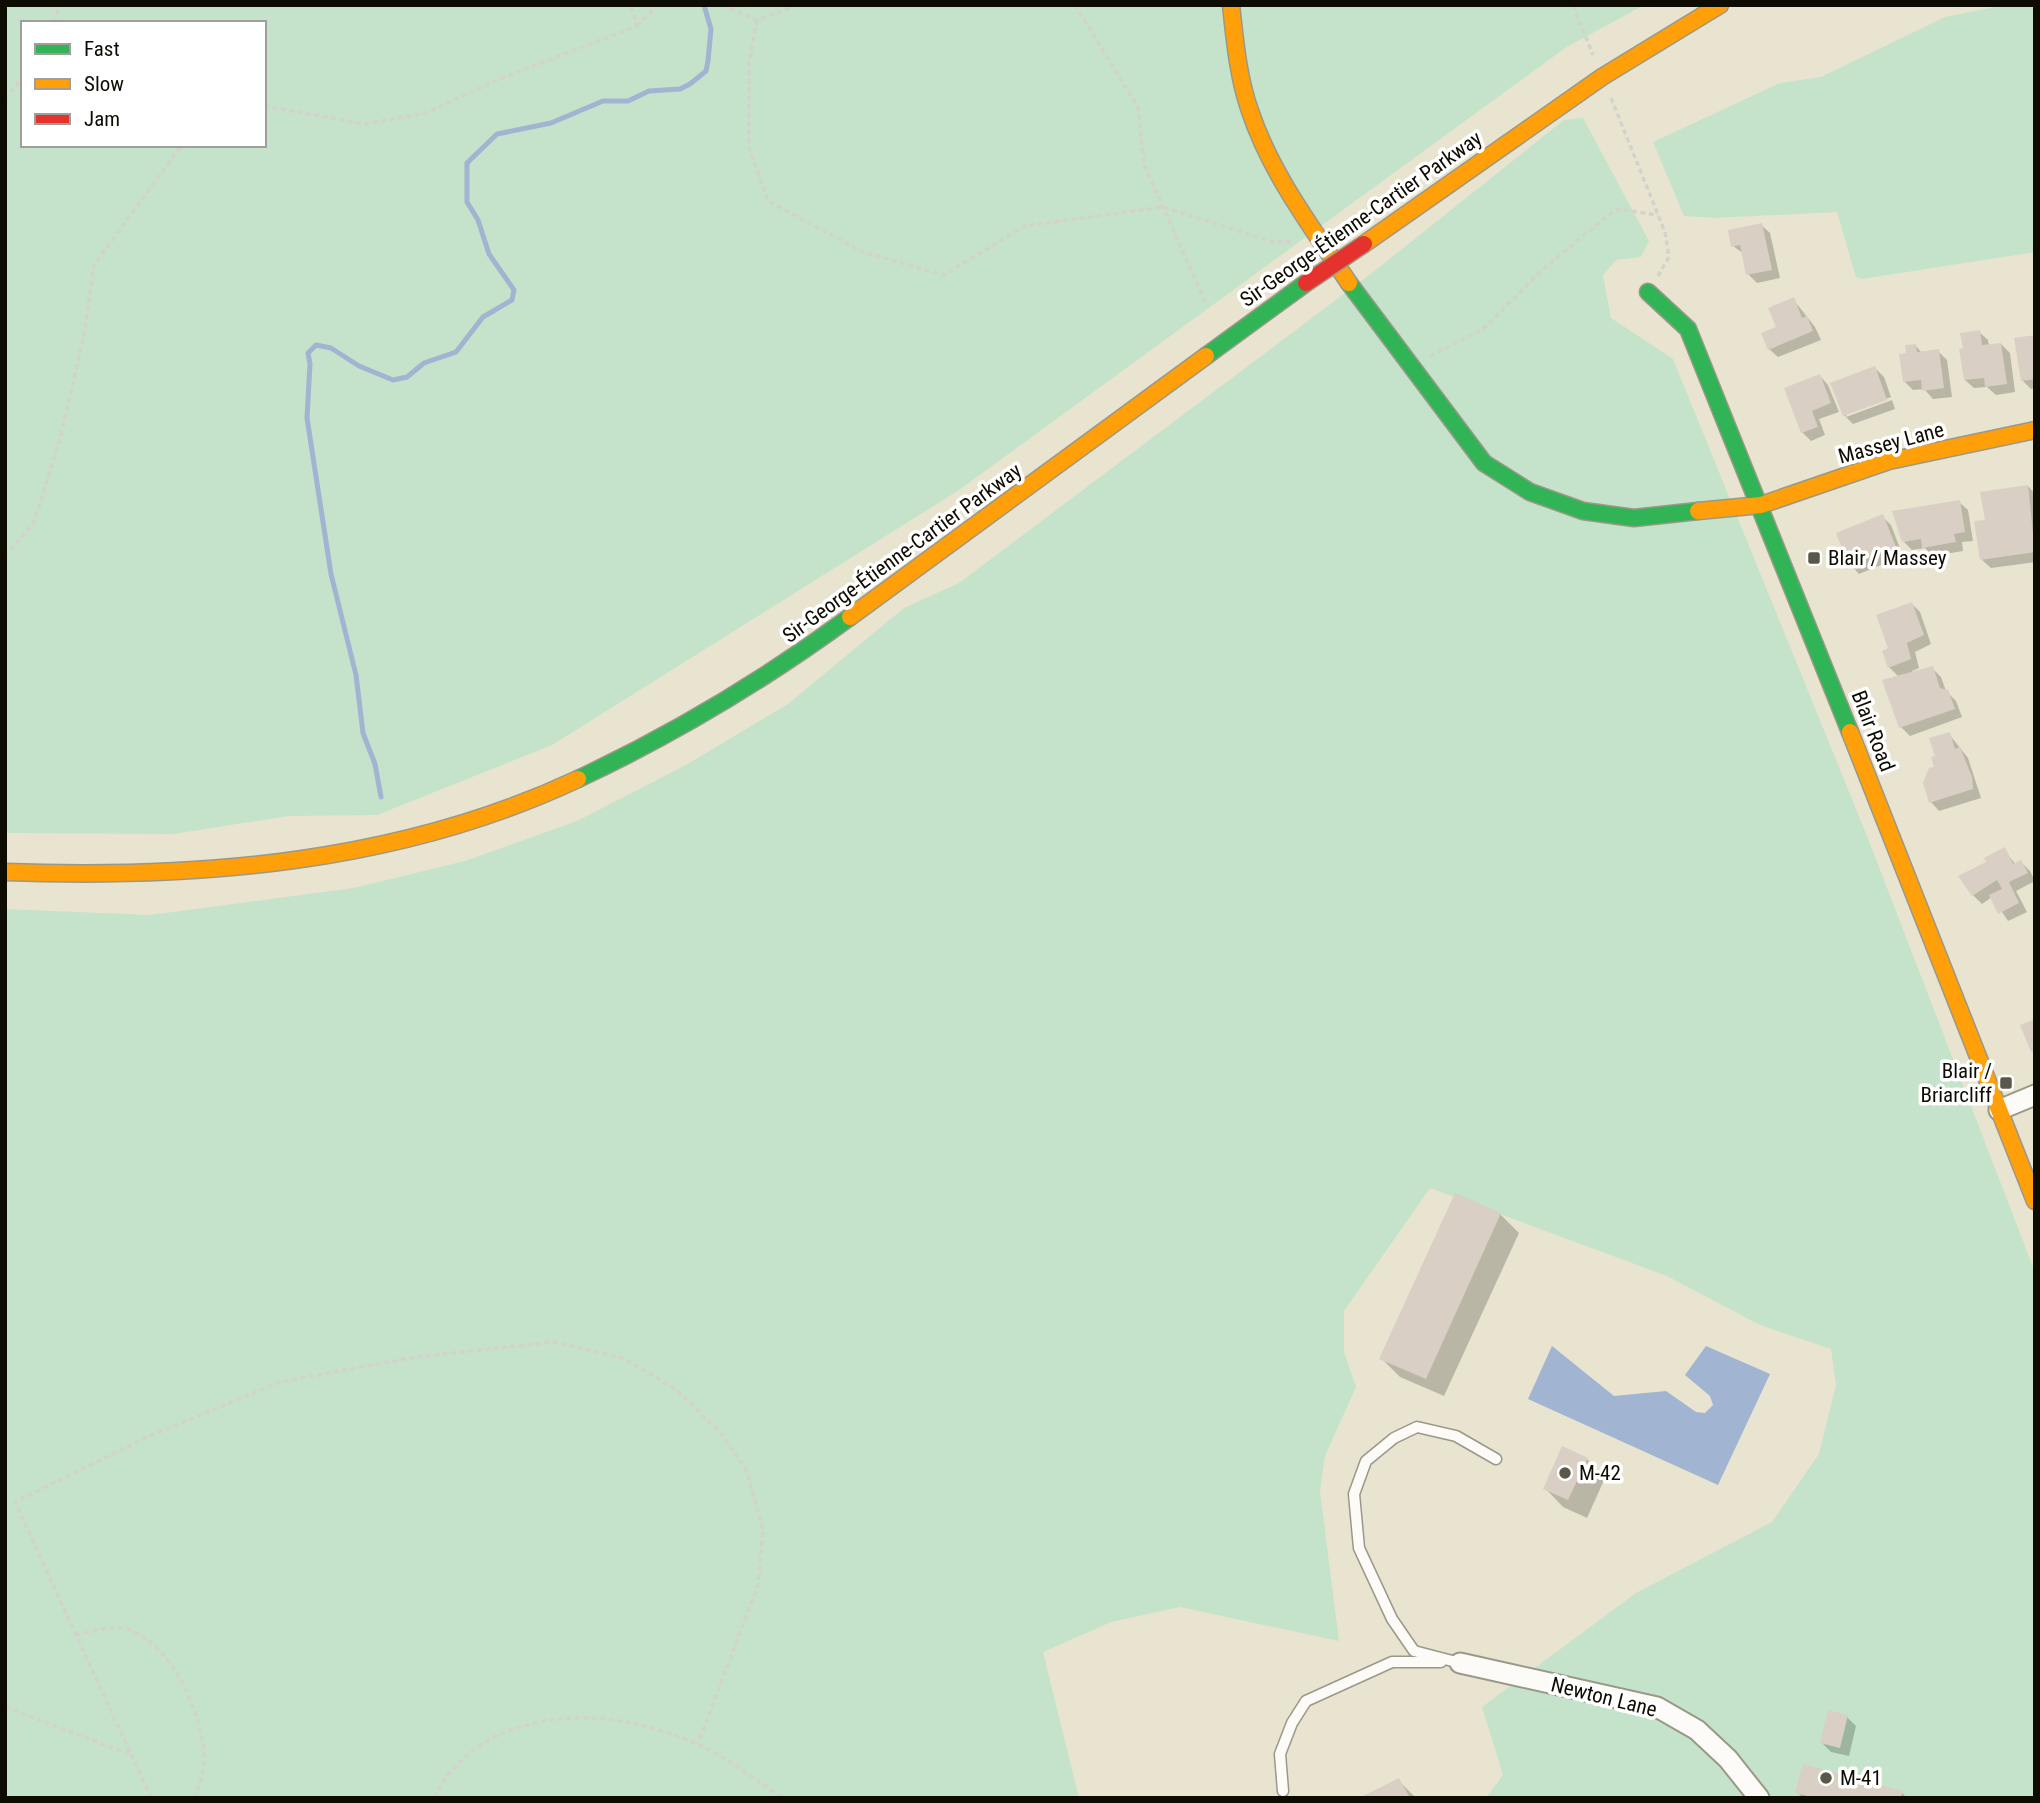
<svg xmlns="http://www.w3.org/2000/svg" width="2040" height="1803" font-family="'Roboto Condensed',sans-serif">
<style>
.green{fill:#c4e3ca;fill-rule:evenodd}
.water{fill:#a1b4d1}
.shadow{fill:#0003}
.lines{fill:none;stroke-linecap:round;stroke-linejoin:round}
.stream{stroke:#a1b4d1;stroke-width:5}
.building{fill:#d9cfc4}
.lane-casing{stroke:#9a9888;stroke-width:13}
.street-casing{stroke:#9a9888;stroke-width:23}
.fast-casing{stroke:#9a9888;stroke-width:19}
.slow-casing{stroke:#9a9888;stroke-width:19}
.path{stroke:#d4d2cd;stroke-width:3.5;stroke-dasharray:5 3.5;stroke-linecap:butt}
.lane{stroke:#fcfbf8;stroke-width:10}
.street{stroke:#fcfbf8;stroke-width:19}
.fast{stroke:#30b455;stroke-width:16}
.slow{stroke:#ff9f0a;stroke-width:16}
.jam-bridge-casing{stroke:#9a9888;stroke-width:19;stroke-linecap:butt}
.jam-bridge{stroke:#e5322d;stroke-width:16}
.poi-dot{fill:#5a584a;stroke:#fff;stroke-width:2.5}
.labels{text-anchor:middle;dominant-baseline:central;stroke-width:7;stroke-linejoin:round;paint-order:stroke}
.street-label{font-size:21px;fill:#0e0c02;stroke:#fff}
.poi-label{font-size:21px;fill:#0e0c02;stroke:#fff;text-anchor:start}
</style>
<rect width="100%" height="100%" fill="#e8e4d0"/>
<path class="green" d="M5 5H1644L1565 48 959 490 552 745 377 815 289 816 173 834 5 833ZM23 23H264V145H23Z
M2005 5H2035V252L1862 279 1856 277 1837 212 1715 218 1684 216 1653 142 1780 83 1821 77 1945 17Z
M1583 118 1649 241 1641 257 1616 260 1603 275 1611 318 1673 359 1867 836 2035 1272V1798H1486L1503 1775 1482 1707 1636 1593 1772 1522 1819 1454 1836 1385 1831 1349 1760 1325 1667 1276 1430 1188 1344 1311V1352L1356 1387 1325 1456 1320 1491 1339 1641 1180 1607 1111 1622 1043 1652 1079 1798H5V909L150 915 354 888 465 861 577 821 686 765 788 704 904 608 959 583 1377 269 1564 120Z"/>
<path class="water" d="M1552 1346 1614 1396 1666 1391 1696 1412 1705 1413 1713 1405 1710 1396 1685 1375 1706 1346 1770 1374 1718 1485 1528 1399Z"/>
<path class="shadow" d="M1761 225 1770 233 1780 278 1757 283 1748 274 1744 254 1733 246Z
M1793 299 1815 327 1821 340 1778 357 1769 349Z
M1979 332 1988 340 1989 346 2001 344 2010 353 2015 392 1996 395 1987 387 1974 388 1965 380Z
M2035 336V388L2031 389 2022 380Z
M1915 345 1922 353 1938 351 1947 360 1952 397 1933 399 1924 389 1913 390 1904 381 1908 355Z
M1875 368 1884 377 1891 397 1846 413V417L1892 400 1895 409 1853 424 1844 415Z
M1820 376 1828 385 1839 412 1819 419 1825 435 1811 441 1802 432Z
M2028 486 2035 494V562L1991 568 1982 560 1987 521Z
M1959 502 1968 510 1973 541 1962 542 1963 551 1933 556 1925 548 1912 550 1904 542Z
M1882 516 1891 525 1903 556 1859 574 1851 565Z
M1912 604 1920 612 1931 644 1915 652 1919 668 1912 671 1913 673 1932 668 1941 677 1946 691 1956 701 1962 717 1910 736 1901 727 1899 677 1889 667 1890 649Z
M1949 734 1968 758 1981 798 1939 811 1931 802 1937 757Z
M2004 850 2016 865 2021 862 2030 871 2035 881 2016 891 2027 912 2008 921 1992 897 1982 904 1973 895 1988 863Z
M1500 1214 1519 1233 1444 1396 1400 1377 1381 1358Z
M1587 1459 1605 1478 1587 1518 1563 1507 1545 1488Z
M1847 1717 1856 1726 1849 1756 1831 1752 1822 1743Z
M1398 1780 1416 1798H1363Z
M1797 1792 1902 1793 1907 1798H1803Z"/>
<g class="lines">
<path class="stream" d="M381 797 375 764 363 733 356 675 331 574 307 418 310 364 308 353 316 345 331 348 359 366 393 380 407 377 424 363 456 352 483 317 512 300 514 290 489 254 478 220 467 202V163L497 134 551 123 603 101H628L649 91 680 89 690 84 706 71 708 61 711 29 704 5"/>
</g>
<path class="building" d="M1762 223 1772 270 1746 275 1740 245 1731 247 1728 230Z
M1794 297 1802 318 1807 316 1813 331 1768 350 1761 333 1776 327 1768 308Z
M1980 330 1982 345 2001 343 2007 384 1985 387 1984 378 1964 380 1959 349 1963 348 1960 333Z
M2035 335V379L2021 381 2014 338Z
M1916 344 1917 352 1939 349 1944 388 1922 391 1921 380 1903 382 1899 354 1906 353 1905 345Z
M1875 366 1887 400 1843 416 1830 383Z
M1820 374 1831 403 1812 411 1818 427 1801 433 1784 388Z
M2028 485 2035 552 1980 560 1974 521 1985 520 1980 492Z
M1960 500 1965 532 1954 534 1956 542 1922 548 1921 539 1902 542 1892 511Z
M1883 514 1896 547 1849 566 1836 533Z
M1912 602 1924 635 1907 643 1911 659 1888 668 1882 651 1888 648 1876 615Z
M1933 666 1940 688 1948 690 1955 709 1899 728 1882 680Z
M1950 732 1955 749 1960 747 1972 777 1973 789 1929 803 1923 783 1929 768 1934 767 1931 757 1935 756 1929 738Z
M2005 847 2013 864 2021 860 2028 873 2009 882 2019 903 1998 914 1989 895 2002 889 1997 880 1972 896 1958 876 1986 862 1984 858Z
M2035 1019V1050L2031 1052 2020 1025Z
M1455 1193 1501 1213 1426 1379 1379 1359Z
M1562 1446 1588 1458 1568 1500 1543 1489Z
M1828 1710 1848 1715 1840 1748 1820 1743Z
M1803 1764 1903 1791 1901 1798H1815L1795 1793Z
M1399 1778 1410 1798H1359Z"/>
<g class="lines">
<g class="lane-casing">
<path id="lane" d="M1460 1663 1414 1651 1392 1619 1359 1548 1354 1494 1366 1461 1394 1438 1417 1427 1456 1436 1496 1459
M1283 1791 1280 1754 1292 1723 1306 1701 1392 1662H1441"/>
</g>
<g class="street-casing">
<path id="street" d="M1999 1110 2035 1095
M1460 1663 1657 1707 1697 1730 1728 1759 1759 1798"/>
</g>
<g class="fast-casing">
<path id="fast" d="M1349 283 1484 463 1530 492 1583 511 1634 518 1698 511
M1648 292 1688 329 1850 732
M1206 356 1306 283
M578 779C674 734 764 680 850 617"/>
</g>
<g class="slow-casing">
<path id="slow" d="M1231 5C1235 41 1238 77 1250 111 1271 174 1313 229 1349 283
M1364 244 1602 77 1720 5
M1698 511 1761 505 1889 461 2035 430
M850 617 1206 356
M1850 732 2035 1201
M5 872C200 879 399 863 578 779"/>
</g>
<path class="path" d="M722 5 757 20 797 5
M1075 5 1138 107 1144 164 1207 306
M1573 5 1593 55
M757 20 749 62V148L768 201 863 252 944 275 1025 226 1163 207 1273 242 1294 241
M55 23 59 5
M637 26 658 5
M1611 98 1665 232 1669 257 1658 276
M5 99 23 77
M264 106 365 124 426 113 497 80 637 26 631 5
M1430 356 1483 329 1543 269 1616 209 1658 215
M5 557 34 522 60 439 84 335 94 265 182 145
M76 1635C94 1631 118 1623 135 1632 176 1654 197 1706 204 1750 206 1767 200 1783 195 1798
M5 1707 132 1755
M151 1798 15 1502 147 1437 280 1382 416 1357 553 1342 623 1358 677 1390 719 1431 747 1471 763 1531 758 1585 698 1744
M435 1798C446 1769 476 1744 503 1733 567 1707 634 1717 697 1744 727 1757 756 1780 783 1798"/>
<use href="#lane" class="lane"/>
<use href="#street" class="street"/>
<use href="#fast" class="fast"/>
<use href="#slow" class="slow"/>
<g class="jam-bridge-casing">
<path id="jam-bridge" d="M1306 283 1364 244"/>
</g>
<use href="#jam-bridge" class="jam-bridge"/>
</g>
<g class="poi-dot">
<rect x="1807" y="551" width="14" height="14" rx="3.5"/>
<rect x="1999" y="1076" width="14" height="14" rx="3.5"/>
<circle cx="1565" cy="1473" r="7"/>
<circle cx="1826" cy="1778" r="7"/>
</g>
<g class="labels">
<g class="street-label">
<text transform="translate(1361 219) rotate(-35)">Sir-George-Étienne-Cartier Parkway</text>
<text transform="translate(1891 443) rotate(-15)">Massey Lane</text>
<text transform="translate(902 553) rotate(-36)">Sir-George-Étienne-Cartier Parkway</text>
<text transform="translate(1873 731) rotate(69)">Blair Road</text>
<text transform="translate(1604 1697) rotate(14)">Newton Lane</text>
</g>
<g class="poi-label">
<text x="1828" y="558">Blair / Massey</text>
<text x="1992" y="1071" text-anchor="end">Blair /<tspan x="1992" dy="24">Briarcliff</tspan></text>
<text x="1579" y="1473">M-42</text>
<text x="1840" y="1778">M-41</text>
</g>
</g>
<rect width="2040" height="1803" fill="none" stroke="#0e0c02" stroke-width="14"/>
<rect x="21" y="21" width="245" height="126" fill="#ffffff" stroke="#9f9e9a" stroke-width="2"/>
<rect x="35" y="44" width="35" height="10" fill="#30b455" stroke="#9f9e9a" stroke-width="2"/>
<text x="84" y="56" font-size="21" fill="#0e0c02">Fast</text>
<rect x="35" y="79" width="35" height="10" fill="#ff9f0a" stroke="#9f9e9a" stroke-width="2"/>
<text x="84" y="91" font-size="21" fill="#0e0c02">Slow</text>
<rect x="35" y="114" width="35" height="10" fill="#e5322d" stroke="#9f9e9a" stroke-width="2"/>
<text x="84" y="126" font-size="21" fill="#0e0c02">Jam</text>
</svg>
